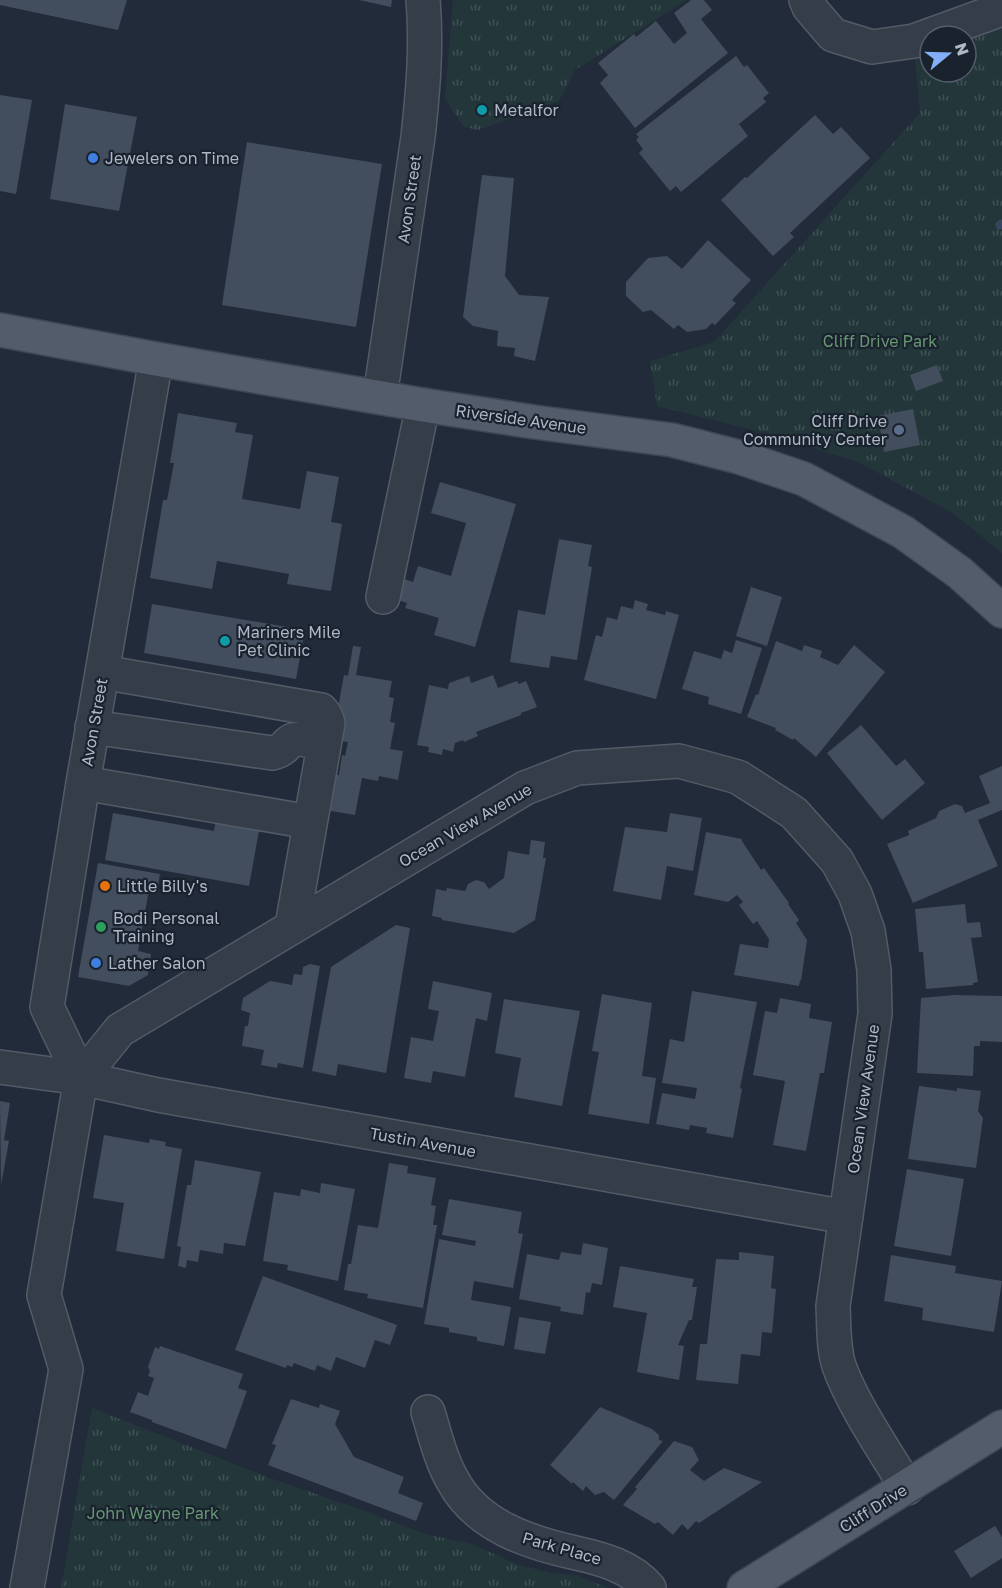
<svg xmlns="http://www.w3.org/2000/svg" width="1002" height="1588" font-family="'Golos Text',sans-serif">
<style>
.park{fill:url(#park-tufts)}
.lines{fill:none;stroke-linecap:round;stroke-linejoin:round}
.stream{stroke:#354660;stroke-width:9}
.building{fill:#424e5e}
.minor-casing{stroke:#525b67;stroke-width:36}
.major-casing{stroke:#3e4653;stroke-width:36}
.minor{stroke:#353d49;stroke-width:33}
.major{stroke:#525c6a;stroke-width:33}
.culture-dot{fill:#0f9aa8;stroke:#1a222e;stroke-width:2}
.shop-dot{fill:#3f7fe0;stroke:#1a222e;stroke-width:2}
.service-dot{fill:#5c6f8a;stroke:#1a222e;stroke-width:2}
.food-dot{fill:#e8710a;stroke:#1a222e;stroke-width:2}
.leisure-dot{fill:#2e9e5b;stroke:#1a222e;stroke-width:2}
.labels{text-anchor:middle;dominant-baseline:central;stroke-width:4.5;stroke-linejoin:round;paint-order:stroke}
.poi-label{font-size:16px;fill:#afb8c6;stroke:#1a222e;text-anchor:start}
.street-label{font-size:16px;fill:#afb8c6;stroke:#1a222e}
.park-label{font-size:16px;fill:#669772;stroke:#1a222e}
</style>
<defs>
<pattern id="park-tufts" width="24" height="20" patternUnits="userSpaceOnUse" patternTransform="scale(1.5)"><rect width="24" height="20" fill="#23373a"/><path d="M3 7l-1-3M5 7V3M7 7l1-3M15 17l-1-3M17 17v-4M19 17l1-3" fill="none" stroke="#405255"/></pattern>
</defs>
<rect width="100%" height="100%" fill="#212b39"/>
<path class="park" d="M453 0H687L575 70 559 101 478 130 464 127 445 99Z
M1002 29V553L953 513 858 462 766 433 657 406 650 361 714 342 920 113 915 57 930 53V72H966V41Z
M92 1408 270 1478 365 1511 425 1534 472 1544 516 1564 551 1573 579 1576 608 1588H61Z"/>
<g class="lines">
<path class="stream" d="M1000 225 1002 224"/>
</g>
<path class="building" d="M0 0H127L118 30 0 5Z
M359 0H392L391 7Z
M691 0H704L712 10 701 19 728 53 635 128 600 83 608 75 598 63 634 34 636 37 656 21 674 44 687 33 674 13Z
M736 56 744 67 747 65 769 93 763 98 766 102 739 124 748 136 681 192 676 186 670 191 639 153 643 149 636 140 639 137 636 134Z
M0 95 32 100 16 194 0 191Z
M65 104 137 117 119 211 50 199Z
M815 115 833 134 841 127 870 158 790 233 794 237 773 256 721 200 745 177 747 178Z
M247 142 382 164 356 327 222 305Z
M482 175 514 178 505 276 519 295 549 297 535 361 514 356 515 348 497 346 498 331 473 326 463 317Z
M708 240 751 280 732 300 736 303 715 325 712 323 706 329 687 332 678 325 674 329 651 310 643 312 626 296V282L648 258 667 256 682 269Z
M937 365 943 381 916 391 910 375Z
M913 409 920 445 884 452 878 416Z
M178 413 237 423 235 432 253 435 242 499 300 509 307 471 339 477 331 522 342 524 331 591 287 584 289 574 217 561 212 589 150 578 163 500H167L174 463H170Z
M440 482 516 504 475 647 434 635 439 618 405 608 407 603 398 600 404 579 413 582 418 566 451 576 466 523 431 513Z
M559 539 592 545 588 566 592 567 577 660 551 656 549 668 510 662 518 610 545 615Z
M751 587 782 597 767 646 736 636Z
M635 600 648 604 646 610 665 615 666 611 679 615 656 699 584 680 596 635 602 637 607 617 617 620 621 606 633 609Z
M152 604 305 630 296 679 144 653Z
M736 640 762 648 741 714 708 704 709 697 682 689 694 651 721 659 724 650 732 653Z
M776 641 802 651 804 645 822 651 820 657 838 665 854 645 885 672 816 757 794 738 793 740 775 730 776 728 747 717 756 694 758 695Z
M353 646 361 647 356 675 392 681 389 697 394 698 390 722 395 723 390 749 403 751 398 780 379 776 378 781 362 778 355 815 325 810 331 774 339 775 342 755 345 756 348 742 341 741 334 730 344 675 348 676Z
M493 675 498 688 517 681 519 684 526 681 537 707 521 713V715L476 732 478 736 464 742 463 740 455 743 453 752 443 749 442 755 428 752 429 747 417 745 429 685 448 689 449 683 469 676 471 683Z
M861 725 896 766 905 759 925 783 882 820 827 753Z
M1002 766V810L978 820 998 866 913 903 887 844 909 835 908 831 936 818 939 811 955 804 962 806 965 813 990 803 979 776Z
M113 813 214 831 217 813 261 820 249 886 105 860Z
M670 813 702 818 693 871 667 866 661 900 613 891 625 827 667 832Z
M706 832 742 839V841L761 870 764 868 789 903 788 904 799 920 796 923 807 940 801 981 800 980 799 986 734 975 740 944 768 948 769 939 757 921 753 924 739 905 743 902 737 895 728 902 694 895Z
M531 840 545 842 543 858H546L535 920 514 933 442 920V918L432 916 436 889 446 891 447 888 465 891 468 884 476 880 484 882 489 889 504 878 508 851 529 855Z
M98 863 160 874 157 892 149 890 138 951 151 954 148 975 129 986 78 977Z
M965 904 967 923 980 922 982 937 971 938 978 982 973 983V985L926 989 923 952H919L915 909Z
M396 925 410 928 386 1073 338 1064 336 1076 312 1071 331 967Z
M310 964 320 966 303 1068 278 1063 277 1068 261 1065 264 1050 242 1046 245 1026H248L250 1013 241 1010 243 998 270 981 292 985 294 974 302 975 303 967Z
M433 981 492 993 487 1021 476 1018 465 1077 433 1071 431 1083 404 1078 411 1037 433 1041 439 1011 428 1009Z
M692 991 757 1002 740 1088 742 1089 733 1138 706 1133 707 1128 690 1125 689 1130 656 1124 662 1093 695 1099 697 1088 662 1083 670 1039 684 1042Z
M602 994 652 1003 642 1076 656 1078 649 1124 588 1114 599 1052 592 1051Z
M954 995 1002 996V1042L980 1041V1046H974L973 1076 917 1073 921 998Z
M780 998 811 1004 809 1018 832 1022 824 1073H820L806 1151 773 1145 785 1081 753 1075 765 1011 777 1013Z
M504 999 580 1011 562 1106 514 1097 521 1058 495 1053Z
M919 1086 957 1091V1088L981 1091 978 1111 983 1118 976 1168 908 1159Z
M0 1101 10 1103 4 1140 9 1141 1 1185Z
M104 1135 149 1143 150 1139 166 1142 165 1146 182 1149 164 1259 116 1251 124 1203 93 1198Z
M195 1160 261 1172 245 1246 224 1243 223 1254 200 1250 198 1262 187 1260 186 1268 178 1266 181 1247 177 1246 187 1185H191Z
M389 1163 408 1166 407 1173 436 1178 431 1205 436 1206 433 1225H437L423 1308 367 1298 368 1294 344 1290 348 1264H351L358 1225 378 1228Z
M907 1169 964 1179 951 1256 894 1246Z
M321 1183 355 1189 338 1281 287 1270 288 1265 263 1261 274 1192 300 1196 301 1189 320 1193Z
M449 1199 522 1212 518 1233 523 1234 513 1288 474 1281 471 1300 511 1307 504 1346 477 1341V1337L449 1332V1328L424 1324 439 1239 475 1246 476 1241 442 1235Z
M583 1243 608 1248 602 1285 592 1283 590 1293 586 1292 583 1315 560 1311 561 1307 519 1299 527 1254 559 1260 561 1252 581 1255Z
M739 1252 774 1256 771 1288 776 1289 772 1333 762 1332 760 1356 741 1354 738 1384 696 1380 700 1344H707L716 1259 739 1260Z
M891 1255 956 1266 955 1273 1002 1281 994 1332 922 1320 923 1308 884 1301Z
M620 1266 694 1279 692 1287H697L692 1320H689L678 1345 684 1346 679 1380 637 1372 647 1313 613 1307Z
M263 1276 397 1325 390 1345 375 1340 365 1368 336 1357 331 1371 317 1365 315 1371 294 1363 292 1367 287 1365 286 1368 235 1350Z
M519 1317 551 1322 545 1354 514 1349Z
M160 1346 243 1374 238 1388 247 1391 226 1449 152 1422V1420L130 1412 138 1392 148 1396 154 1378 148 1376 150 1371 148 1367 155 1347 159 1349Z
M291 1399 319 1408 320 1404 340 1411 335 1424 354 1457 404 1477 398 1493 423 1503 416 1521 268 1465 276 1445 272 1444Z
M600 1407 652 1429 659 1435V1440L663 1441 614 1500 604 1492 595 1495 586 1486 583 1491 573 1482 572 1484 550 1465Z
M674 1441 692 1447 699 1460 690 1470 704 1481 724 1468 762 1482 699 1523 696 1521 688 1530 682 1524 673 1535 658 1522 655 1524 623 1505 637 1489 635 1487Z
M995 1526 1002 1537V1558L971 1578 954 1551Z"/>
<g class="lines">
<g class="minor-casing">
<path id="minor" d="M806 0 809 7 833 35 872 47 914 41 1002 9
M380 397 418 137C423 91 427 45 423 0
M383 597 423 405
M102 672 321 710 325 715 328 723 292 926
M92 727 272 753C287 750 285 743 293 740 301 737 316 743 324 744
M83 783 310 822
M0 1067 81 1078 158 1095 846 1217
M81 1078 47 1007 83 783 156 359
M428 1412C435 1435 441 1461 453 1481 477 1526 530 1543 576 1553 603 1559 631 1567 649 1588
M27 1588 66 1369 44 1295 81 1078 120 1030 525 788 577 768 679 761 738 777 794 813 837 861 855 894 868 931 874 970 875 1014 833 1306C834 1325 833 1347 839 1366 853 1405 885 1451 907 1488"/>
</g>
<g class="major-casing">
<path id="major" d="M0 330 156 359 423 405 534 422 672 440 739 457 804 479 903 532 960 573 1002 611
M744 1588 1002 1427"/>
</g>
<use href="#minor" class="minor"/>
<use href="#major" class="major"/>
</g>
<g class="culture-dot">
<circle cx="482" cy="110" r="6"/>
<circle cx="225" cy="641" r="6"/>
</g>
<g class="shop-dot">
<circle cx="93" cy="158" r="6"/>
<circle cx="96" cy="963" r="6"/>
</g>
<circle class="service-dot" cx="899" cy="430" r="6"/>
<circle class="food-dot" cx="105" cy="886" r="6"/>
<circle class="leisure-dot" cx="101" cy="927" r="6"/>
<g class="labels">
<g class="poi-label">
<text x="494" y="110">Metalfor</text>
<text x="105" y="158">Jewelers on Time</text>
<text x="887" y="421" text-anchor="end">Cliff Drive<tspan x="887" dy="18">Community Center</tspan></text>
<text x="237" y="632">Mariners Mile<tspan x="237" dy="18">Pet Clinic</tspan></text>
<text x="117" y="886">Little Billy's</text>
<text x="113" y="918">Bodi Personal<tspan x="113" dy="18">Training</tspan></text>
<text x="108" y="963">Lather Salon</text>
</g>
<g class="street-label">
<text transform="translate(409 199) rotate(-82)">Avon Street</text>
<text transform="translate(521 419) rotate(8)">Riverside Avenue</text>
<text transform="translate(94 722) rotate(-80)">Avon Street</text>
<text transform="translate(465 825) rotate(-30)">Ocean View Avenue</text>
<text transform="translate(863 1099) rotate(-82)">Ocean View Avenue</text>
<text transform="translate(423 1142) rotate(10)">Tustin Avenue</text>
<text transform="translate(873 1508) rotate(-32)">Cliff Drive</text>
<text transform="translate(562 1548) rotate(16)">Park Place</text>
</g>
<g class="park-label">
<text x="880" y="341">Cliff Drive Park</text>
<text x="153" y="1513">John Wayne Park</text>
</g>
</g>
<g transform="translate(948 54) rotate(71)"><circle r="28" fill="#1a222e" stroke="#565e6b" stroke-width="1.5"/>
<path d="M0-4.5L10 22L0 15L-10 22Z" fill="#82aff8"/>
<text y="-9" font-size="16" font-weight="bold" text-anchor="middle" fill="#afb8c6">N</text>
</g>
</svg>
